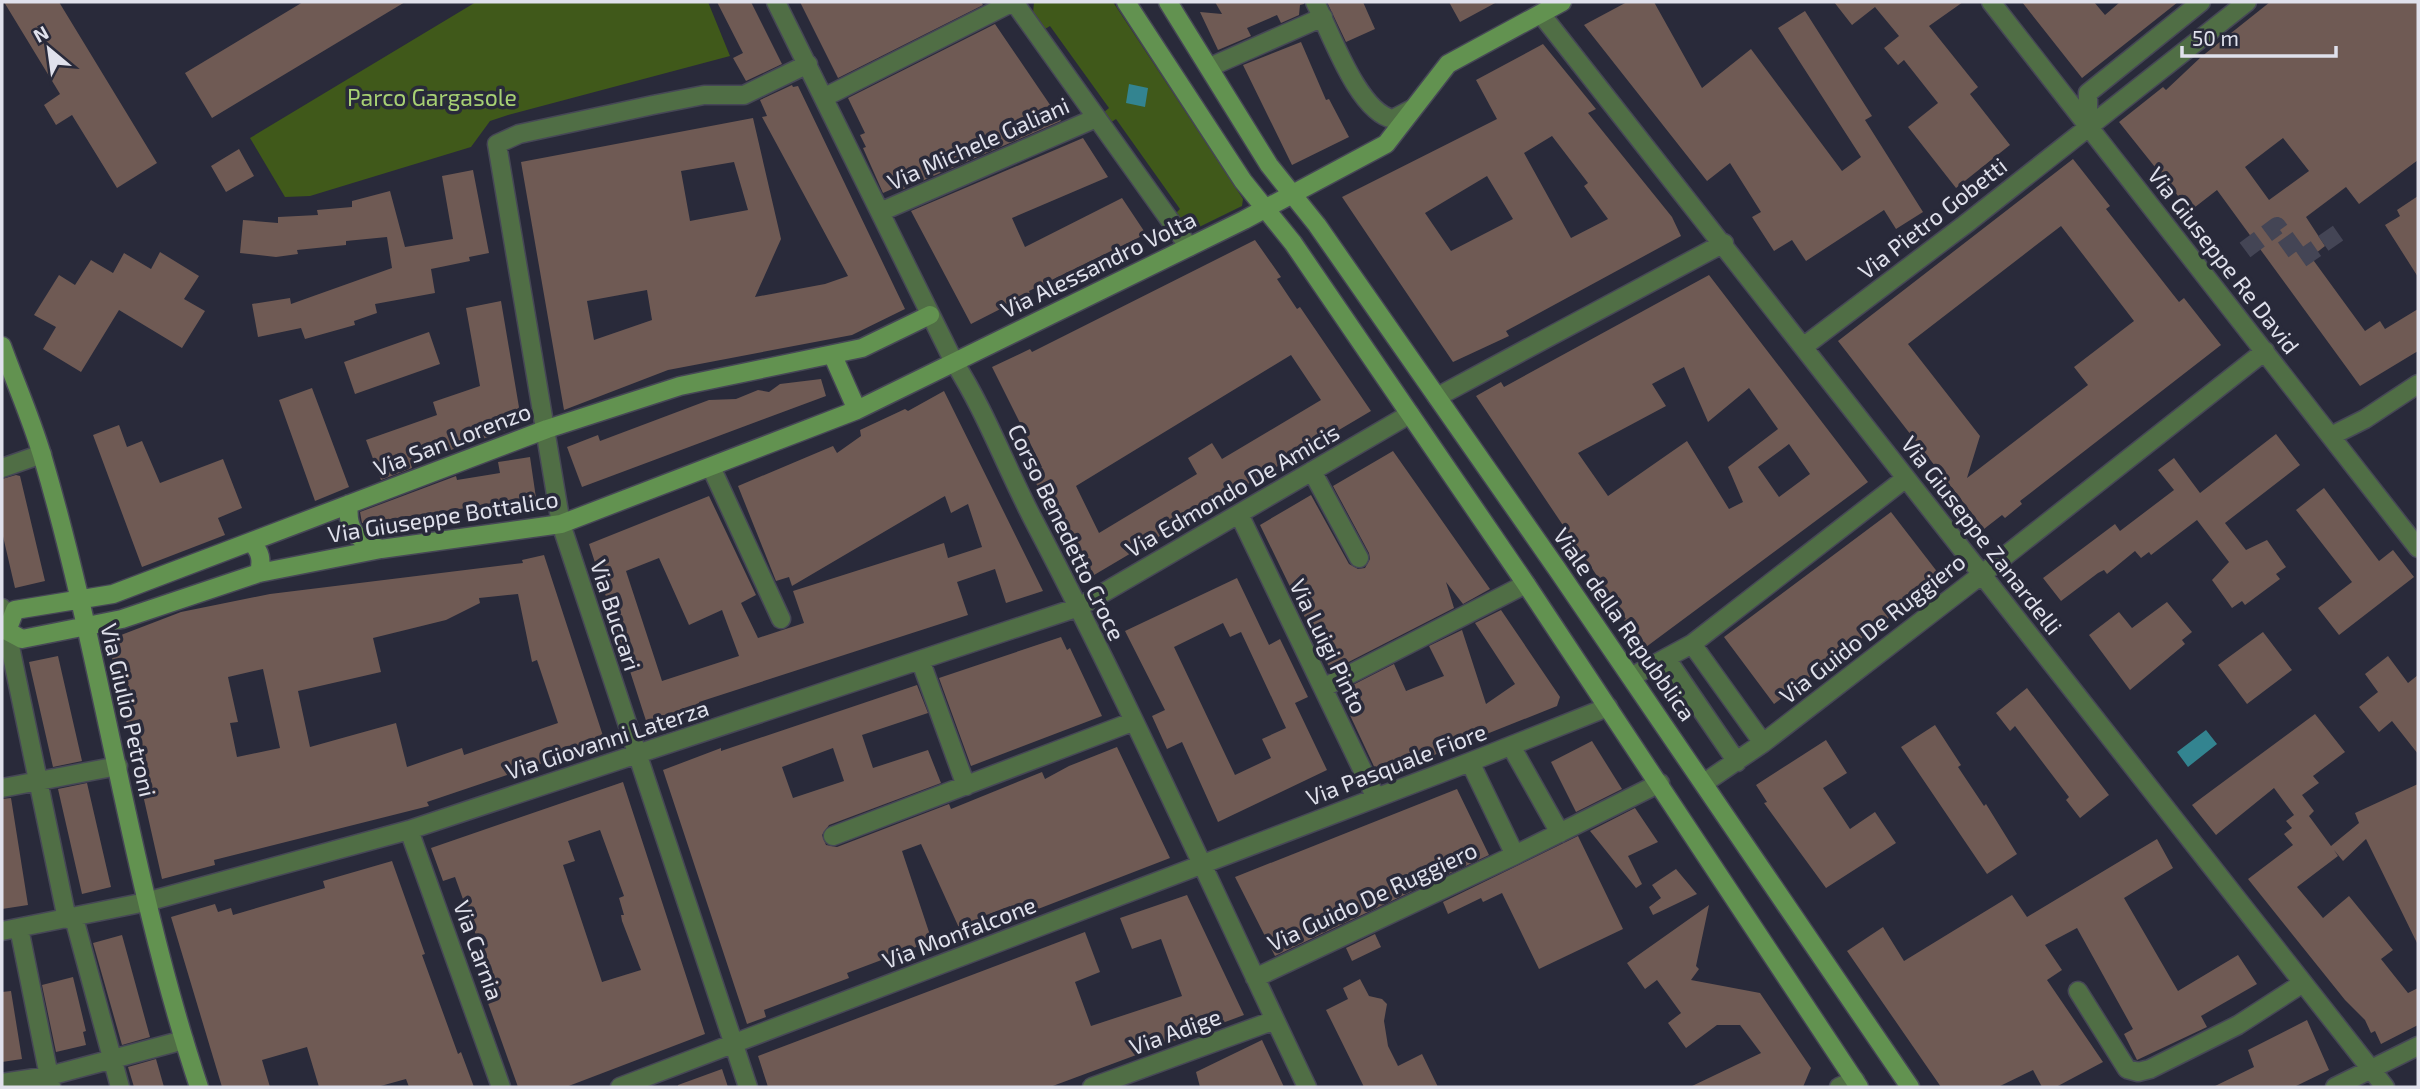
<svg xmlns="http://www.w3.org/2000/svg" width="2420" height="1089" font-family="'Exo 2',sans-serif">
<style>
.green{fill:#40591a}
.water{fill:#338490}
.building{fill:#6f5a54;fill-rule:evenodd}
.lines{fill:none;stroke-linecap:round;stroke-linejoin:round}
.street-tunnel{stroke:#444555;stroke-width:18;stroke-dasharray:18 9;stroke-linecap:butt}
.street-casing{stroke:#464756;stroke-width:21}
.secondary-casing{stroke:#464756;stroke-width:21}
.street{stroke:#506e45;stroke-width:18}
.secondary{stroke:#629250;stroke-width:18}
.labels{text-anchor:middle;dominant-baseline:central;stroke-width:7;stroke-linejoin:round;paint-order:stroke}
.park-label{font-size:23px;fill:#a7d073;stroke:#292a3a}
.street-label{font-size:23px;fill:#e0e1ec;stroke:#292a3a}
</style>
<rect width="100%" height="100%" fill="#292a3a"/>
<path class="green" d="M476 2H708L730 56 508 115 490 121 471 147 310 196 285 197 250 138Z
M1034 2H1113L1243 199 1242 206 1193 230 1187 229 1175 214 1180 209 1116 119 1110 123 1103 113 1109 108 1050 26 1045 29 1033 13Z"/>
<path class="water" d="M1129 84 1148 88 1145 107 1126 103Z
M2206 730 2217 744 2188 767 2177 752Z"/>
<path class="building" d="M4 2H59L157 163 117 188 72 115 56 125 44 105 60 94Z
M303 2H405L212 118 185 73Z
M717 2H751L782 64 746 81 733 58 743 53Z
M800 2H981L983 5 838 78Z
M1215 2H1304V4L1300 5 1299 15 1281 23 1277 15 1247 28 1251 36 1218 50 1200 12 1222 14Z
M1327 2H1363L1375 29 1346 42Z
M1449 2H1497L1460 22Z
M1627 2H1654L1702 88 1751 49 1842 171 1861 157 1778 28 1805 11 1872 116 1865 120 1923 212 1896 229 1884 210 1806 261 1792 240 1774 251 1752 217 1761 212 1730 163 1707 181 1584 25Z
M1834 2H1963L1929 26 1978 87 1970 94 2010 145 1956 188 1908 127 1938 103 1904 60 1898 65 1884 48 1899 36 1875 7 1852 25Z
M2022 2H2094L2105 15 2120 2H2178L2082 78Z
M2270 2H2418V160L2359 204 2346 187 2306 217 2325 246 2311 257 2365 331 2380 321 2385 329 2418 309V351L2360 386 2217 190 2190 211 2119 122 2163 87 2166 90 2201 57ZM2283 138 2309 171 2269 200 2245 167Z
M995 24 1061 121 901 190 899 186 883 193 863 148 866 147 860 135 865 133 848 98Z
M1301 42 1326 100 1329 99 1349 137 1292 165 1243 65Z
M1543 44 1596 109 1588 113 1672 217 1681 236 1506 331 1509 336 1453 362 1342 197 1497 119 1476 80ZM1552 136 1588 183 1584 186 1608 219 1571 238 1524 153ZM1487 176 1513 219 1451 251 1425 213Z
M792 85 793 87 798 86 905 309 852 335 668 370 564 410 521 162 753 118 781 239 755 297 825 284 848 276 762 117 767 116 760 100ZM734 162 748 210 690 221 681 171ZM647 290 652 320 594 340 587 301Z
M1083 138 1108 177 1012 218 1025 247 1122 198 1146 234 1029 291 1030 294 971 324 911 211Z
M239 149 254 176 226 192 211 166Z
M2073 159 2110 206 2106 209 2179 302 2184 298 2221 345 2020 501 2022 504 2005 518 2002 515 1984 529 1838 341ZM2061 226 2134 321 2074 367 2088 385 1967 478 1980 436 1908 344Z
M473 170 489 253 469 257 470 261 431 269 435 293 375 304 377 313 354 321 355 325 305 339 301 328 258 337 252 304 290 298 291 304 392 268 387 237 346 241V245L297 250 298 254 276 257 240 253 243 220 278 223V217L318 215 317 210 352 207V201L390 191 405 247 453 239 442 176Z
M2418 196V277L2385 225 2400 216 2397 210Z
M1255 240 1281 277 1277 279 1297 309 1300 307 1371 411 1084 581 1031 473 1042 467 992 367 1030 349 1032 352ZM1291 355 1321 400 1222 459 1212 443 1188 458 1197 474 1099 533 1076 486Z
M160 252 199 276 184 299 205 311 182 348 119 310 81 372 43 349 56 327 34 315 59 275 75 285 91 260 113 273 124 253 151 269Z
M1709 275 1868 482 1646 647 1624 620 1626 619 1476 396 1501 382 1504 387ZM1684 367 1708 422 1749 388 1778 429 1728 467 1743 502 1729 509 1687 441 1608 496 1578 453 1666 406 1652 384ZM1789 444 1810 474 1779 497 1758 467Z
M501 301 522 425 411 464 412 468 381 480 366 440 437 415 433 402 480 386 466 308Z
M429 332 440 364 355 394 344 362Z
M821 379 826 396 582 487 567 447 598 435 600 441 709 400 736 399 758 390 769 392 780 384Z
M312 388 349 487 315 501 279 400Z
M944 391 1043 591 1006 603 995 569 957 582 968 615 699 702 701 709 648 727 589 544 709 496 756 595 741 603 758 638 804 623 793 591 944 543 948 558 982 547 968 504 951 513 945 496 792 586 789 577 776 581 738 486 833 446 837 453 861 436 860 430 905 409 908 411ZM659 558 689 625 722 610 739 656 662 681 626 571Z
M119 425 127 447 142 441 160 483 223 459 242 508 218 518 225 535 142 567 93 435Z
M2276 434 2300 465 2225 523 2246 550 2267 540 2286 567 2276 574 2280 579 2245 605 2242 601 2232 608 2212 580 2229 562 2197 520 2151 555 2149 552 2141 558 2135 551 2107 574 2104 570 2098 573 2061 601 2043 578 2115 524 2120 531 2174 490 2158 470 2174 458 2200 493Z
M1393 451 1490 589 1463 604 1446 582 1454 608 1331 671 1260 525 1311 495 1349 564 1358 569 1365 568 1370 559 1369 553 1333 486Z
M530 457 536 498 362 523 360 512 456 476 457 480 500 473 498 462Z
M16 475 20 476 45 581 15 588 2 532V479Z
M2324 488 2379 561 2393 550 2414 577 2339 635 2318 608 2352 582 2296 510Z
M1891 512 1942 578 1774 704 1724 637Z
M544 555 605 742 427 802 429 806 214 860 215 865 162 879 108 640 181 612 270 594 523 563 522 560ZM518 594 532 662 537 660 558 723 464 755 462 748 407 767 396 723 310 747 298 691 381 672 373 638 446 620 480 603 479 598ZM263 669 280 748 237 757 230 723 238 722 228 677Z
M1237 578 1269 645 1280 639 1308 697 1295 703 1327 770 1218 822 1182 742 1167 749 1152 716 1165 710 1125 631ZM1223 623 1230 637 1241 632 1286 728 1262 739 1271 758 1235 775 1174 647Z
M2167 602 2192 632 2182 640 2185 644 2130 690 2089 635 2119 612 2132 628Z
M1501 610 1560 697 1557 706 1379 777 1340 694 1341 691 1394 664 1406 691 1444 676 1429 646 1462 630 1486 704 1515 684 1475 623Z
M2263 632 2292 670 2247 704 2218 665Z
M1061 637 1067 650 1070 648 1102 716 971 766 939 678Z
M58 656 82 761 53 767 29 662Z
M2388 656 2408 683 2418 675V754L2392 721 2379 732 2359 707 2378 692 2365 674Z
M917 685 928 713 862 735 873 768 928 750 941 783 829 825 822 835 826 845 837 847 949 804 951 809 1042 772 1045 779 1069 766 1117 747 1170 858 1015 918 1010 906 981 917 982 921 960 930 921 844 902 851 932 941 847 973 849 978 764 1010 766 1017 747 1024 663 770 721 748V751ZM833 748 844 781 793 798 782 767Z
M2027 688 2109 795 2080 818 2066 800 2069 797 2015 726 2010 731 1996 713Z
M2315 714 2345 752 2313 776 2319 783 2302 795 2314 811 2309 816 2331 846 2359 823 2355 813 2418 784V945L2366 839 2343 861 2334 850 2338 856 2297 887 2323 918 2349 896 2393 950 2381 959 2408 993 2418 988V1025L2381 1044 2375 1031 2371 1033 2365 1020 2345 1000 2248 879 2293 845 2284 834 2292 828 2286 821 2294 815 2274 788 2216 835 2192 805Z
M1935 725 1961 765 1958 767 1984 806 1986 804 2017 854 1987 874 1901 747Z
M1826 740 1847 773 1823 788 1850 829 1875 812 1896 843 1826 888 1764 803 1767 802 1756 785Z
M1592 741 1622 789 1576 812 1551 762Z
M623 782 705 1034 566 1087H518L484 992 495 988 455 877 443 881 431 848ZM600 830 624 896 619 898 624 915H621L622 921 641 970 602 982 563 865 575 861 568 841Z
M87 783 111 887 82 894 58 789Z
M1457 789 1489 855 1275 956 1235 877Z
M11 798 28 905 2 909V799Z
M1635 808 1658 842 1628 856 1642 884 1636 888 1590 831Z
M1578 836 1623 929 1539 969 1502 893 1483 902 1481 898 1448 914 1443 902Z
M2157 839 2173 868 2124 898 2178 991 2238 955 2257 984 2201 1016 2207 1027 2137 1060 2124 1034 2133 1029 2077 928 2045 945 2062 970 2047 980 2103 1062 2056 1087H2042L2033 1070 1998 1087H1941L1847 951 1883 927 1904 961 2012 895 2027 917Z
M392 861 425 954 422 955 458 1054 461 1052 474 1087H409L406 1079 377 1087H319L307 1047 262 1060 270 1087H222L171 917 215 904 218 912 231 908 233 915 325 888 323 881Z
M1676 869 1697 894 1653 915 1649 907 1661 898 1652 885Z
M1187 895 1244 1015 1050 1087H768L758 1056 1085 932 1100 972 1075 982 1091 1026 1182 996 1161 939 1132 949 1120 918Z
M1709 905 1696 966 1699 969 1691 980 1760 993 1811 1068 1803 1087H1690L1761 1053 1740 1025H1717L1686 1048 1668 1023 1681 1013 1657 980 1645 989 1627 963Z
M1375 934 1381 947 1352 961 1346 948Z
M122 935 150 1037 122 1045 93 943Z
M73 977 86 1031 83 1032 86 1045 56 1052 42 985Z
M1360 979 1369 996 1382 999 1387 1004 1384 1021 1388 1046 1398 1066 1422 1054 1438 1087H1364L1326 1010 1348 999 1343 988Z
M11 991 22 1059 2 1062V992Z
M2307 1020 2329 1070 2294 1087H2213L2254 1067 2248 1050Z
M1262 1040 1284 1087H1200L1196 1072Z
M156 1059 164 1087H134L128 1067Z
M722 1069 728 1087H678V1085Z"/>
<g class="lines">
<path class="street-tunnel" d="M2245 250 2277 226 2301 259 2344 229"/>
<g class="street-casing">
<path id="street" d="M776 2 954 362C986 412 1007 470 1035 523 1132 708 1217 899 1307 1087
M1014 2 1189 247
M1315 2C1331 33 1358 112 1393 119L1412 109
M1991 2 2418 548
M1541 14 2385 1087
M1210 67 1323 17
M825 97 1013 2
M2088 126V93L2201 2
M880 212 1096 118
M1803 347 1967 223 2247 2
M1437 397 1724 243
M2331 436 2365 419 2418 384
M711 467 781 619
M2 468 42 454
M1312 471 1359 558
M1239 514 1376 798
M2 608 67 919
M1692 644 1763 743
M1666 658 1737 762
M921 662 966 786
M1631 677 1692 644 1906 478
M1323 688 1526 584
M1511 746 1560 833
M1470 762 1515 855
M1704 783 1763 743 1981 575 2265 351
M2 788 118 766
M409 830 501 1087
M833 836 1132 722
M74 918 120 1087
M19 928 51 1086
M2 931 146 902 409 830 1079 607 1410 414
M1255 978 1515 855 1660 783
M2078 991 2127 1069 2138 1072 2150 1069 2238 1025 2303 983
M2 1083 49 1076 184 1040
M620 1087 1470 762 1608 707
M748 1087 561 524 497 144 519 134 653 105 704 95H744L808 64
M1092 1087 1275 1020
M1839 1087 1855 1080
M2335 1087 2418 1046"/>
</g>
<g class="secondary-casing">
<path id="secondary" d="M1126 2 1243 181 1293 243 1526 584 1859 1087
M1168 2 1269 165 1317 225 1557 569 1910 1087
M2 346C15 382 31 418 42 455 104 664 130 881 199 1087
M833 356 857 410
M349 504C346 531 357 539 380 549
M251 542C261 552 262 560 259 573
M7 631 22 639 122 619 259 573 381 549 561 524 857 410 1244 220 1386 144 1448 64 1562 2
M7 631 15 610 113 594 547 429 680 386 862 348 930 315"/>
</g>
<use href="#street" class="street"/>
<use href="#secondary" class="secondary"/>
</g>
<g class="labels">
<g class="park-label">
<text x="432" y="97">Parco Gargasole</text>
</g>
<g class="street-label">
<text transform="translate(978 143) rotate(-24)">Via Michele Galiani</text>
<text transform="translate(1932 218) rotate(-38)">Via Pietro Gobetti</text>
<text transform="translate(2224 260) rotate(52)">Via Giuseppe Re David</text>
<text transform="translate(1098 264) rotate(-26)">Via Alessandro Volta</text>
<text transform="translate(452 439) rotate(-21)">Via San Lorenzo</text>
<text transform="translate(1232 490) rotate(-30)">Via Edmondo De Amicis</text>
<text transform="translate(443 516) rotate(-9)">Via Giuseppe Bottalico</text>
<text transform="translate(1067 532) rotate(64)">Corso Benedetto Croce</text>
<text transform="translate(1982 535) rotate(52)">Via Giuseppe Zanardelli</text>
<text transform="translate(616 615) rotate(72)">Via Buccari</text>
<text transform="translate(1625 624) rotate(55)">Viale della Repubblica</text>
<text transform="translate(1872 628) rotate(-38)">Via Guido De Ruggiero</text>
<text transform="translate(1329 646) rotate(64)">Via Luigi Pinto</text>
<text transform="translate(129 710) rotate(77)">Via Giulio Petroni</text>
<text transform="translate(607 739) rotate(-18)">Via Giovanni Laterza</text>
<text transform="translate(1396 764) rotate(-21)">Via Pasquale Fiore</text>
<text transform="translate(1372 896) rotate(-25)">Via Guido De Ruggiero</text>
<text transform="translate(959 932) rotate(-21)">Via Monfalcone</text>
<text transform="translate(479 950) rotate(70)">Via Carnia</text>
<text transform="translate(1175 1031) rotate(-20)">Via Adige</text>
</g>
</g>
<rect width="2420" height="1089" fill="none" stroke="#e0e1ec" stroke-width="7"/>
<g transform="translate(49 49) rotate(331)" stroke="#292a3a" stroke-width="5" paint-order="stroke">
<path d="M0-5L12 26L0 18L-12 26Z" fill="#e0e1ec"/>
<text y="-10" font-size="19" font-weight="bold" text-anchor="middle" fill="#e0e1ec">N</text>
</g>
<path d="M2182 46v10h154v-10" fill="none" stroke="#e0e1ec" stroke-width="3.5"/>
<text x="2192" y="46" font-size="21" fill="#e0e1ec" stroke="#292a3a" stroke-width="5" paint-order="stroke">50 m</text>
</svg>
